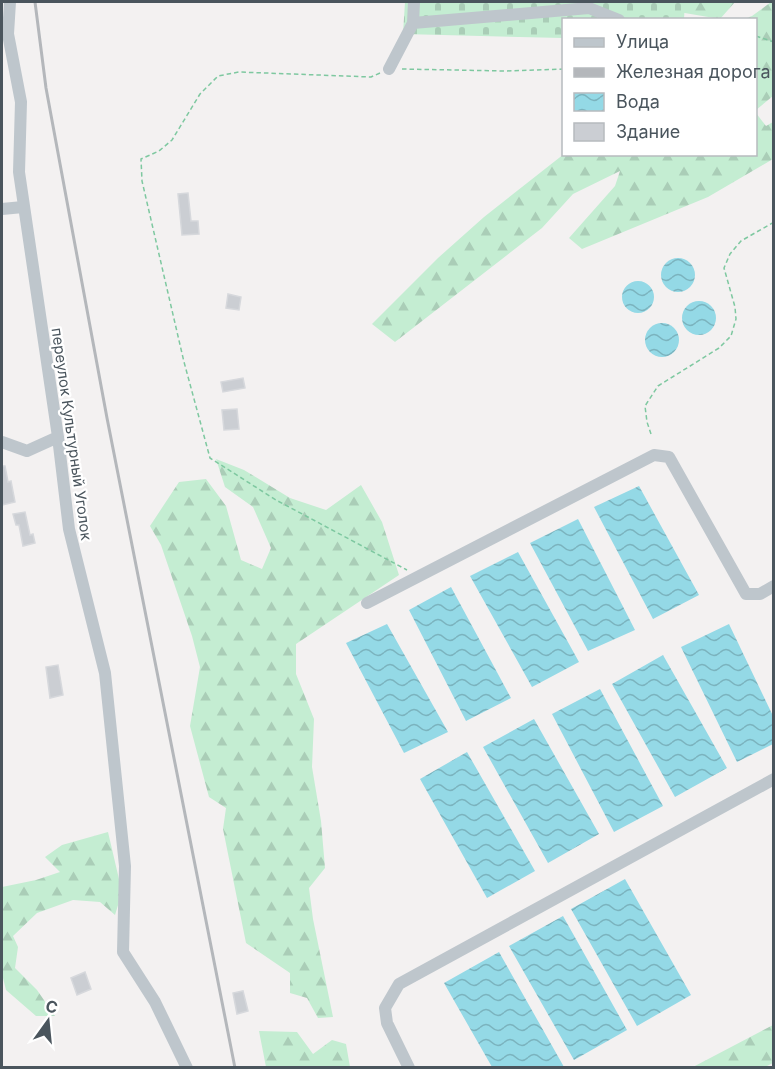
<svg xmlns="http://www.w3.org/2000/svg" width="775" height="1069" font-family="Inter,sans-serif">
<style>
.forest{fill:url(#forest-firs)}
.cemetery{fill:url(#cemetery-stones)}
.water{fill:url(#water-waves)}
.building{fill:#cbced3;stroke:#d6d8dc;stroke-width:1.5}
.lines{fill:none;stroke-linecap:round;stroke-linejoin:round}
.path{stroke:#7ec8a0;stroke-width:1.5;stroke-dasharray:4.5 3;stroke-linecap:butt}
.minor{stroke:#bec6cc;stroke-width:12}
.rail{stroke:#b4b7bb;stroke-width:3}
.labels{text-anchor:middle;dominant-baseline:central;stroke-width:4.5;stroke-linejoin:round;paint-order:stroke}
.street-label{font-size:15px;fill:#4a555d;stroke:#fff}
</style>
<defs>
<pattern id="forest-firs" width="22" height="20" patternUnits="userSpaceOnUse" patternTransform="scale(1.5)"><rect width="22" height="20" fill="#c4edd2"/><path d="M5 1l3.5 6h-7zM16 11l3.5 6h-7z" fill="#aacdb7"/></pattern>
<pattern id="cemetery-stones" width="16" height="16" patternUnits="userSpaceOnUse" patternTransform="scale(1.5)"><rect width="16" height="16" fill="#c4edd2"/><path d="M2 7V4a2 2 0 0 1 4 0v3zM10 15v-3a2 2 0 0 1 4 0v3z" fill="#aacdb7"/></pattern>
<pattern id="water-waves" width="16" height="10" patternUnits="userSpaceOnUse" patternTransform="scale(1.5)"><rect width="16" height="10" fill="#94d9e6"/><path d="M0 5q4-4 8 0t8 0" fill="none" stroke="#7bb3be"/></pattern>
</defs>
<rect width="100%" height="100%" fill="#f3f1f1"/>
<path class="forest" d="M671 2H735L720 19 673 11Z
M771 2H774L773 96 756 110V20L744 19 752 16Z
M756 113 766 126 773 122V159L708 197 582 249 569 238 615 186 620 171 573 194 542 228 395 342 372 324 438 258 484 217 564 154H756Z
M216 459 244 470 290 498 326 510 361 485 382 522 399 575 296 644V674L314 719 312 767 321 821 325 868 309 888 313 919 333 1017 318 1018 307 998 290 993V973L246 943 223 829 226 808 209 797 190 726 200 667 192 636 161 545 150 526 179 482 206 479 226 506 241 560 262 569 271 548 253 507 225 487Z
M108 832 122 892 115 915 100 902 73 900 37 913 13 936 18 947 15 968 37 990 55 1016H36L6 990 2 974V887L36 880 60 872 45 857 62 845Z
M773 1025V1063L765 1067H693Z
M259 1031 297 1032 313 1054 332 1040 346 1044 350 1067H266Z"/>
<path class="cemetery" d="M405 2H685L684 19 564 20 563 38 403 34Z"/>
<path class="water" d="M661 275a17 17 0 1 1 34 0a17 17 0 1 1-34 0Z
M622 297a16 16 0 1 1 32 0a16 16 0 1 1-32 0Z
M682 318a17 17 0 1 1 34 0a17 17 0 1 1-34 0Z
M645 340a17 17 0 1 1 34 0a17 17 0 1 1-34 0Z
M639 486 699 595 653 619 594 507Z
M578 519 635 630 588 651 530 543Z
M518 552 579 662 532 687 470 576Z
M451 587 511 698 466 721 409 610Z
M387 624 448 732 404 753 346 643Z
M729 624 773 716V744L737 762 681 647Z
M663 655 727 768 675 797 612 684Z
M600 689 663 806 614 832 552 714Z
M534 719 599 834 548 863 483 747Z
M467 752 535 871 487 898 420 779Z
M625 879 691 995 637 1026 571 909Z
M563 916 627 1030 574 1060 509 946Z
M499 952 564 1067H492L444 983Z"/>
<path class="building" d="M188 193 191 221H198L199 234 182 235 178 194Z
M228 294 241 297 239 310 226 308Z
M243 378 245 388 223 392 221 382Z
M237 409 239 429 224 430 222 410Z
M2 466H5L8 482 11 481 15 502 2 505Z
M25 512 30 535 33 534 35 543 23 546 19 525H16L13 514Z
M58 665 63 695 50 698 46 667Z
M85 972 91 989 77 995 71 978Z
M243 991 248 1011 237 1014 233 993Z"/>
<g class="lines">
<path class="path" d="M756 36 774 42
M402 69 505 71 564 69
M380 73 371 77 239 72 218 76 200 94 172 140 159 151 141 159 142 181 184 362 210 458 276 500 407 570
M651 434 647 422 645 406 658 386 719 348 731 336 736 319 735 307 724 268 730 254 741 241 774 222"/>
<path class="minor" d="M10 2 8 34 21 102 19 172 58 437 69 529 105 673 125 866 123 952 155 1002 187 1068
M414 2 413 23 589 8 619 20
M389 69 413 23
M2 209 23 207
M2 442 27 451 58 437
M367 603 654 455 669 457 746 594H760L774 586
M409 1068 387 1023 385 1008 399 984 774 779"/>
<path class="rail" d="M35 2 46 88 107 418 235 1068"/>
</g>
<g class="labels">
<g class="street-label">
<text transform="translate(72 434) rotate(82)">переулок Культурный Уголок</text>
</g>
</g>
<rect width="775" height="1069" fill="none" stroke="#4a555d" stroke-width="6"/>
<rect x="562" y="18" width="195" height="138" fill="#ffffff" stroke="#b7bbbe" stroke-width="1.5"/>
<rect x="574" y="38" width="30" height="9" fill="#bec6cc" stroke="#b7bbbe" stroke-width="1.5"/>
<text x="616" y="48" font-size="18" fill="#4a555d">Улица</text>
<rect x="574" y="68" width="30" height="9" fill="#b4b7bb" stroke="#b7bbbe" stroke-width="1.5"/>
<text x="616" y="78" font-size="18" fill="#4a555d">Железная дорога</text>
<rect x="574" y="93" width="30" height="18" fill="url(#water-waves)" stroke="#b7bbbe" stroke-width="1.5"/>
<text x="616" y="108" font-size="18" fill="#4a555d">Вода</text>
<rect x="574" y="123" width="30" height="18" fill="#cbced3" stroke="#b7bbbe" stroke-width="1.5"/>
<text x="616" y="138" font-size="18" fill="#4a555d">Здание</text>
<g transform="translate(48 1021) rotate(15)" stroke="#ffffff" stroke-width="4.5" paint-order="stroke">
<path d="M0-4.5L10 22L0 15L-10 22Z" fill="#4a555d"/>
<text y="-9" font-size="16" font-weight="bold" text-anchor="middle" fill="#4a555d">С</text>
</g>
</svg>
